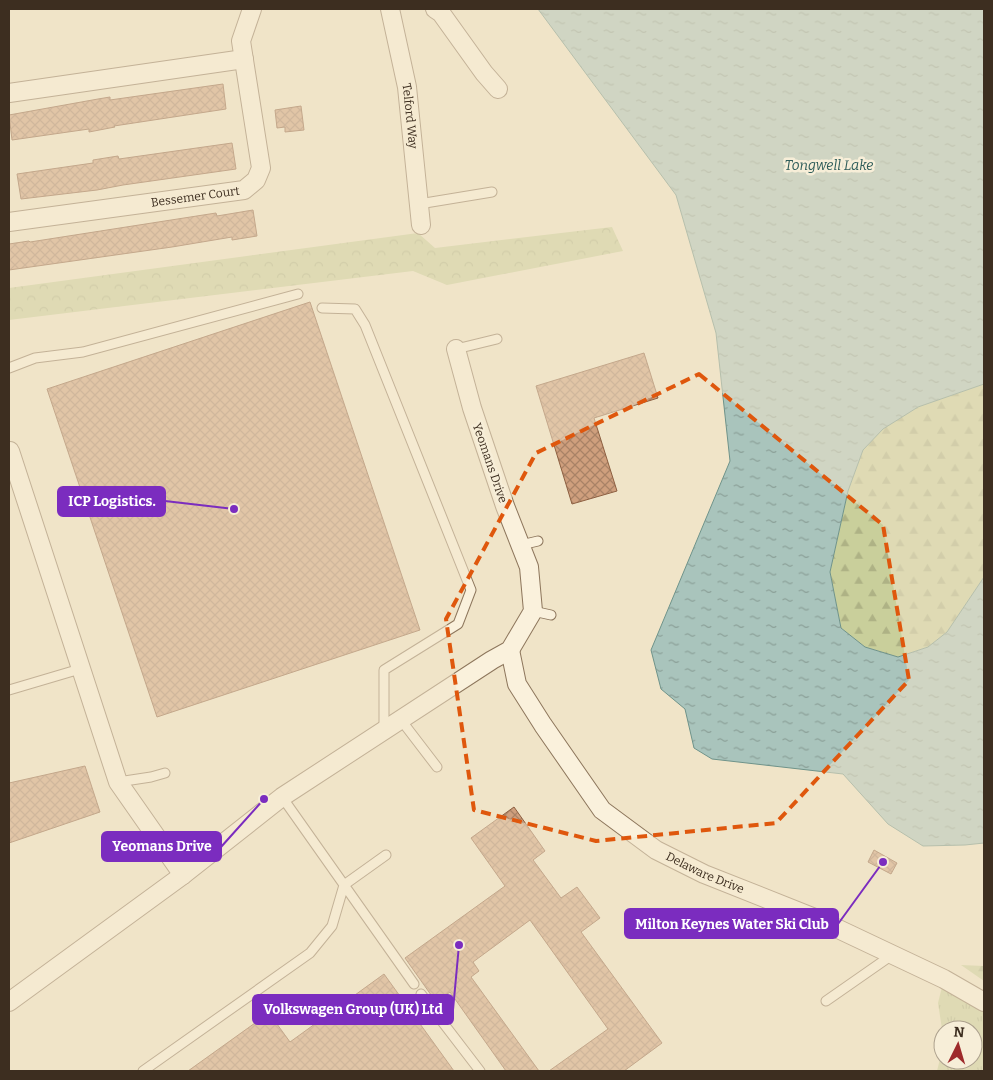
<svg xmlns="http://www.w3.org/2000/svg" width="993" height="1080" font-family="Bitter,serif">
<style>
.grass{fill:url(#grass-tufts);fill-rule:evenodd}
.forest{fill:url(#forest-firs)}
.park{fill:url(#park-crowns)}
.water{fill:url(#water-ripples);stroke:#6f938a}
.building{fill:url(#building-cross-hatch);stroke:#8d5f41}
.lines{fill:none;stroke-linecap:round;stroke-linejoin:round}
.lane-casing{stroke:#8d765c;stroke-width:11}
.street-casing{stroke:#8d765c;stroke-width:20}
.lane{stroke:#faf1dc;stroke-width:9}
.street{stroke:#faf1dc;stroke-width:18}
.marked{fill:none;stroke:#df570d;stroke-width:4;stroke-dasharray:10 6;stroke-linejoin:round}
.labels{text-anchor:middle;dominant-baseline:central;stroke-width:5;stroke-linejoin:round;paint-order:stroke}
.street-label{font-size:12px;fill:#3d2e20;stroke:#f7eed8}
.water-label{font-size:14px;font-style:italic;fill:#2f5d5a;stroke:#f7eed8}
.leader{fill:none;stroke:#7b2cbf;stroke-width:2}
.callout-dot{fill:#7b2cbf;stroke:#f7eed8;stroke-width:2}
.callout{fill:#7b2cbf;stroke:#7b2cbf;stroke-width:2}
.callout-label{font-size:14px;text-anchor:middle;font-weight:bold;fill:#fff}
</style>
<defs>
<pattern id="grass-tufts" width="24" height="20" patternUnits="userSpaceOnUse" patternTransform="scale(1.25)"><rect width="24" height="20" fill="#c9cf9b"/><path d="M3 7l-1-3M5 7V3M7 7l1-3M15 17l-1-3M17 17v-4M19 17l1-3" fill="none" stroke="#aeb285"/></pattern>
<pattern id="forest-firs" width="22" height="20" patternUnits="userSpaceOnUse" patternTransform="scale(1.25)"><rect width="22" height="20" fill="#c9cf9b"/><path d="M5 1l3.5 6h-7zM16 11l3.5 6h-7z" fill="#aeb285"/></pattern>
<pattern id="park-crowns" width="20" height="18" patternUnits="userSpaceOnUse" patternTransform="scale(1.25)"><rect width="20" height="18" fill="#c9cf9b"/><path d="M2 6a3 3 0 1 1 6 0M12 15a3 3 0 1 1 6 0" fill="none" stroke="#aeb285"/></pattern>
<pattern id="water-ripples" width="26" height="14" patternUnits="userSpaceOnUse" patternTransform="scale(1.25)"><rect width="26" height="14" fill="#a9c4bc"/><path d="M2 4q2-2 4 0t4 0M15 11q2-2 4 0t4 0" fill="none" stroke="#8ba098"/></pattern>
<pattern id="building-cross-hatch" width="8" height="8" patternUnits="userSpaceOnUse" patternTransform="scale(1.25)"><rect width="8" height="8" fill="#cf9f7d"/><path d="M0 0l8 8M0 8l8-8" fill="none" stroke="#a98266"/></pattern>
</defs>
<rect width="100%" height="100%" fill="#f0e4c8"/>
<path class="grass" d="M944 979 984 1002V1071H937L942 1051V1029L938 1003ZM943 1030H973V1060H943Z"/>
<path class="forest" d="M984 384V577L947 632 928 647 898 657 865 647 841 628 830 572 848 491 863 450 882 429 918 407Z
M961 965 984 966V981Z"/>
<path class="park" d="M612 227 623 251 447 285 413 271 9 320V288L418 233 435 248Z"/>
<path class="water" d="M538 9H984V384L918 407 883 429 863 450 848 491 830 572 841 628 865 647 898 657 928 647 947 632 984 577V843L965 845 923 846 888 824 843 774 712 759 694 748 685 709 661 689 651 650 730 461 716 333 676 195Z"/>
<path class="building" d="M223 84 226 109 114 126 115 127 89 132V129L12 140 9 115 98 99 110 97V100Z
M301 106 304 130 285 132V127L277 128 275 110Z
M232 143 236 169 123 185 97 190 21 199 17 174 93 163V160L118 156 119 159Z
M253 210 257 236 232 240V237L172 247 9 270V244L29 241 30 242 216 213 217 216Z
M310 302 420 630 157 717 47 389Z
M644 353 658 398 594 418 617 491 572 504 536 386Z
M85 766 100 812 9 843V783Z
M514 807 545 851 533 860 561 898 577 887 600 918 581 932 662 1043 624 1071H549L608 1029 530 920 473 962 479 971 471 977 539 1071H506L450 992 436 1002 405 958 505 886 471 838Z
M874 850 897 863 891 874 868 862Z
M384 974 454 1071H188L269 1013 290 1042Z"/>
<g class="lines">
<g class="lane-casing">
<path id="lane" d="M419 204 492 192
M322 308 355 309 365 325 471 590 458 624 384 670V731
M456 349 497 339
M9 368 35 358 83 352 298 294
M521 545 538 541
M533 611 551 615
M9 690 80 669
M401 720 437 767
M118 782 151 777 165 773
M282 797 414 984
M421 994 480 1071
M826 1001 892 955
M143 1071 310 953 332 926 344 885 386 855"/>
</g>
<g class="street-casing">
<g id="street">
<path id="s1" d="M390 9 407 87 421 225"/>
<path d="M435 9 441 13 484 73 498 89"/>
<path d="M9 93 244 59"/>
<path id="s2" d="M9 222 244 190 256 180 261 168 241 41 252 9"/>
<path d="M10 451 118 782 183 875"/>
<path id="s3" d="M510 650 517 684 543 725 602 810 656 850 704 874 815 918 944 979 984 1002"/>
<path d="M9 1002 183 875 282 797 492 660 510 650 533 611 529 567 505 506 472 408 456 349"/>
</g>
</g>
<use href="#lane" class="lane"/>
<use href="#street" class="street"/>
</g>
<path d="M0 0H993V1080H0ZM699 374 883 525 909 680 776 823 596 841 474 810 446 619 536 453Z" fill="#f0e4c8" fill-opacity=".55" fill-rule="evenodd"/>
<path class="marked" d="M699 374 883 525 909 680 776 823 596 841 474 810 446 619 536 453Z"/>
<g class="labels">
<g class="street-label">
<text stroke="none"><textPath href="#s1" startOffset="109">Telford Way</textPath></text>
<text stroke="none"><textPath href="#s2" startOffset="188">Bessemer Court</textPath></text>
<text transform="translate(490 463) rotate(71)">Yeomans Drive</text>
<text stroke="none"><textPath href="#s3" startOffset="308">Delaware Drive</textPath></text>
</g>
<g class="water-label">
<text x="829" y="165">Tongwell Lake</text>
</g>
</g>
<path class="leader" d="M234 509L165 501M264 799L221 847M883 862L838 924M459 945L453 1010"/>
<g class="callout-dot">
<circle cx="234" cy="509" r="5"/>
<circle cx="264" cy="799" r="5"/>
<circle cx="883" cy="862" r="5"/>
<circle cx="459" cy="945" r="5"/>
</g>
<g class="callout">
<rect x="58" y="487" width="107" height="29" rx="5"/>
<rect x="102" y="832" width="119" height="29" rx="5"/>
<rect x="625" y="909" width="213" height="29" rx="5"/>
<rect x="253" y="995" width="200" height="29" rx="5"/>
</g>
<g class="callout-label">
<text x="112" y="506">ICP Logistics.</text>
<text x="162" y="851">Yeomans Drive</text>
<text x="732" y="929">Milton Keynes Water Ski Club</text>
<text x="353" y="1014">Volkswagen Group (UK) Ltd</text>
</g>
<rect width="993" height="1080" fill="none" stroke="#3d2e20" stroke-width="20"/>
<g transform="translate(958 1045) rotate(5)"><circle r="24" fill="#f7eed8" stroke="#ada18e"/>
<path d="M0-4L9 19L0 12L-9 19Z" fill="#9e2a2b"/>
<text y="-8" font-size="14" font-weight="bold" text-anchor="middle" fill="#3d2e20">N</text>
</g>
</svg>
